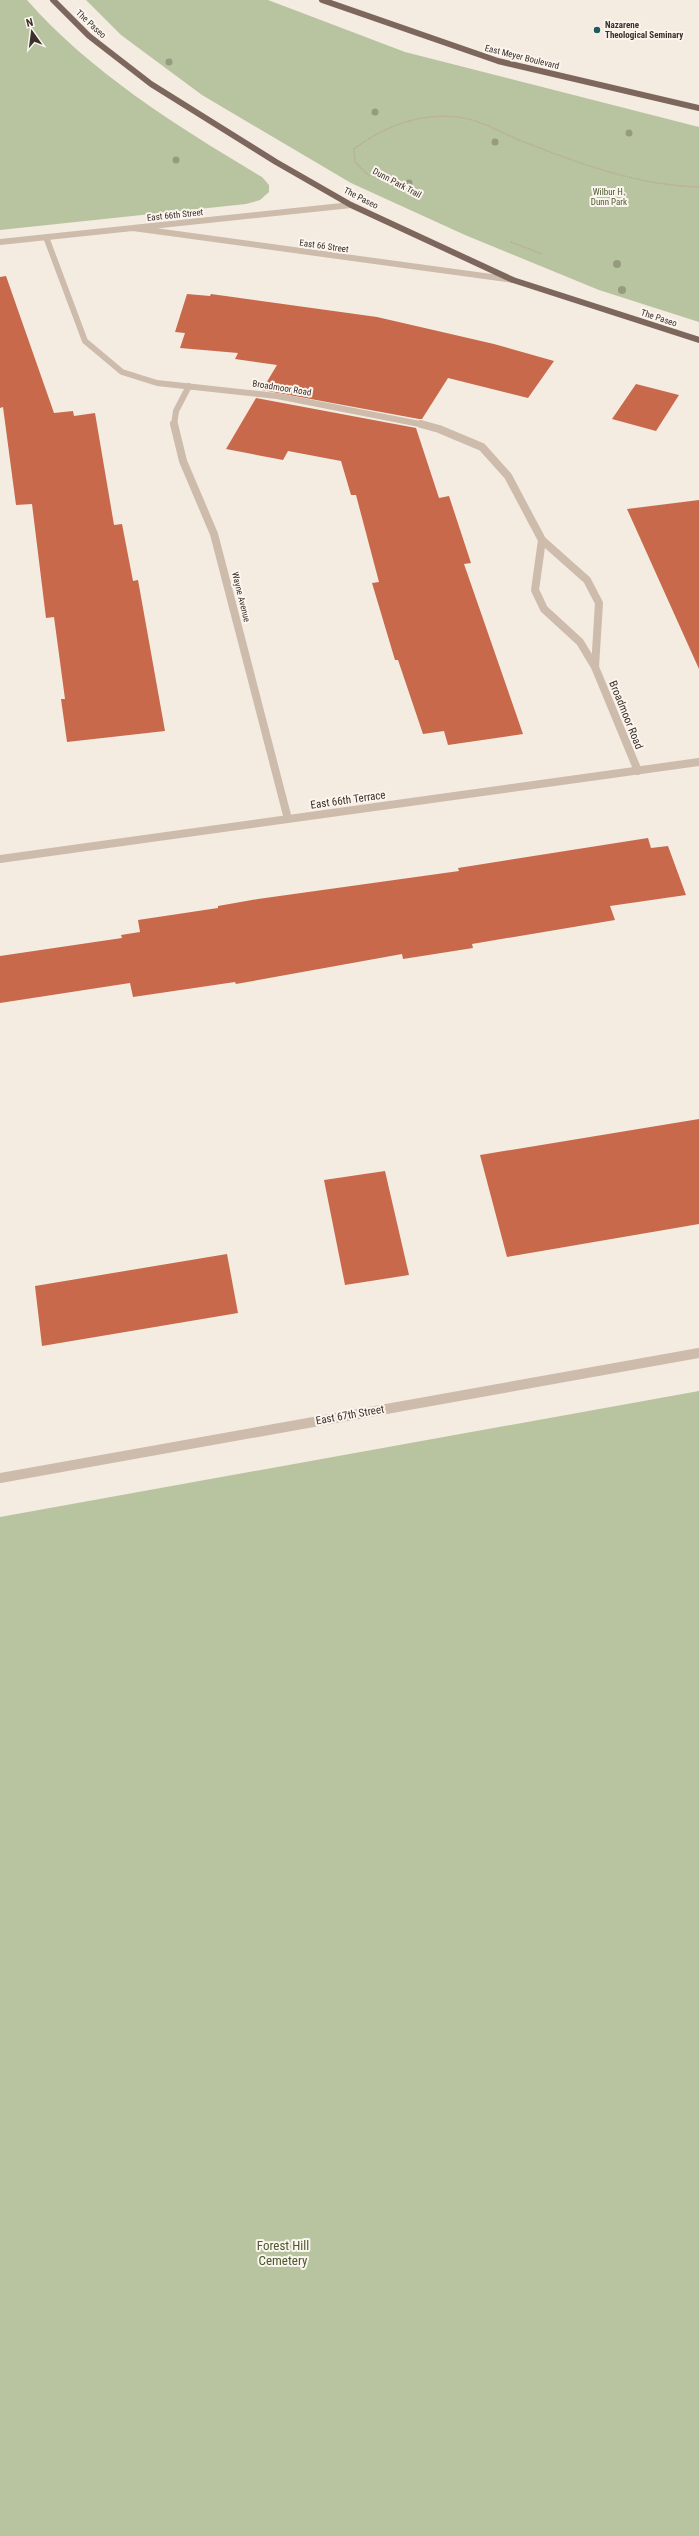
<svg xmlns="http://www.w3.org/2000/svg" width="699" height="2536" font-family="'Roboto Condensed',sans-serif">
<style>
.green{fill:#b8c4a0}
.building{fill:#c8694b}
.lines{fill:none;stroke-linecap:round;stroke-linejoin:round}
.path{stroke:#b9a596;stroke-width:1.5;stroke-dasharray:1 1;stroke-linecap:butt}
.minor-far2{stroke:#cdbbac;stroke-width:6}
.minor-far1{stroke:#cdbbac;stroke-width:8}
.minor{stroke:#cdbbac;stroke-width:10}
.major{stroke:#7d675c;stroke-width:6}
.tree{fill:#969b7f}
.poi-dot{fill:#1f5a5e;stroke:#fbf5ee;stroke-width:1.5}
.labels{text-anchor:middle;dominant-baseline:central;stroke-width:4;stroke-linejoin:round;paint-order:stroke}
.far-street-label{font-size:9px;fill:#3b302b;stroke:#fbf5ee}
.far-poi-label{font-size:9px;font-weight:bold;fill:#3b302b;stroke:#fbf5ee;text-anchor:start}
.far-park-label{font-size:9px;fill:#4a5a2e;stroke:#fbf5ee}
.street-label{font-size:11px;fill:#3b302b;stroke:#fbf5ee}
.near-park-label{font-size:13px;fill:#4a5a2e;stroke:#fbf5ee}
</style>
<rect width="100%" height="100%" fill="#f4ebe1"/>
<path class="green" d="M0 0H27C91 73 180 128 262 177L269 185V192L260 200 246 204 0 230Z
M86 0H268L405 52 699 127V322L599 290 465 235 351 183 202 95 121 35Z
M699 1391V2536H0V1517Z"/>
<path class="building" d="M6 276 54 413 73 411 74 416 95 413 114 525 122 524 133 581 138 580 165 731 67 742 61 699H65L54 617 46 618 32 504 16 505 3 407 0 408V277Z
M187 294 210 296 211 294 377 317 494 344 554 361 528 398 448 378 422 419H419L262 390 277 365 235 359 238 353 180 348 185 333 175 332Z
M636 384 679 395 656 431 612 419Z
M256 398 416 428 439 498 449 496 471 563 464 564 523 734 448 745 444 731 423 734 398 660H395L372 583 379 582 356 495H351L341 461 288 451 283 460 226 449Z
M699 500V669L627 509Z
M648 838 651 848 668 846 686 895 610 906 615 920 472 944 473 948 403 959 402 954 236 984 235 982 133 997 130 983 0 1003V956L122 938 121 935 140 932 138 920 218 908V906L258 899 459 871 458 868Z
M699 1119V1224L507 1257 480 1155Z
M385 1171 409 1275 345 1285 324 1180Z
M227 1254 238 1313 42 1346 35 1286Z"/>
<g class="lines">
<path class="path" d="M369 176 355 162 354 149C383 127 418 113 456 117 480 119 501 133 524 142 581 164 637 185 699 187
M511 242 542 254"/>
<path class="minor-far2" d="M133 228 513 280
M46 237 85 341 122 372 157 383 277 396 425 425
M0 242 351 205
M174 425 176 411 189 386"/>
<path class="minor-far1" d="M174 424 183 461 214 534 288 819
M421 424 439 429 482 447 508 476 542 540 587 580 599 603 595 667
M542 540 535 590 544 609 580 642 595 667 638 771
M0 859 699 762"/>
<path class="minor" d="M0 1478 699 1353"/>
<path class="major" d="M53 0 89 36 151 84 276 162 351 205 513 280 699 340
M322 0 498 61 699 108"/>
</g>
<g class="tree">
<circle cx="169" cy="62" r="3.5"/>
<circle cx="375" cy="112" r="3.5"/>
<circle cx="629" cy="133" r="3.5"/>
<circle cx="495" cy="142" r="3.5"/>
<circle cx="176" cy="160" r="3.5"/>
<circle cx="409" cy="183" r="3.5"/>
<circle cx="617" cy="264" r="4"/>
<circle cx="622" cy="290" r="4"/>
</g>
<circle class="poi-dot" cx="597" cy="30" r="4"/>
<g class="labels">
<g class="far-street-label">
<text transform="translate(91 24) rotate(43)">The Paseo</text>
<text transform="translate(522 57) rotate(14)">East Meyer Boulevard</text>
<text transform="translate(397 183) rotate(28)">Dunn Park Trail</text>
<text transform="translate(361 198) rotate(27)">The Paseo</text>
<text transform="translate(175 215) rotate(-6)">East 66th Street</text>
<text transform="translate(324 246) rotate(8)">East 66 Street</text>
<text transform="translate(659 318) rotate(18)">The Paseo</text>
<text transform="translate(282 388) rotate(9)">Broadmoor Road</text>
<text transform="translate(241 597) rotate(76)">Wayne Avenue</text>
</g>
<g class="far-poi-label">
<text x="605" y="25">Nazarene<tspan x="605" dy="10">Theological Seminary</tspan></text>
</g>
<g class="far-park-label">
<text x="609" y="192">Wilbur H.<tspan x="609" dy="10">Dunn Park</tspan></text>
</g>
<g class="street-label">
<text transform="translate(626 715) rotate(68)">Broadmoor Road</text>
<text transform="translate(348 800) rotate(-8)">East 66th Terrace</text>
<text transform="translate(350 1415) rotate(-10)">East 67th Street</text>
</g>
<g class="near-park-label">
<text x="283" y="2245">Forest Hill<tspan x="283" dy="15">Cemetery</tspan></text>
</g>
</g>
<g transform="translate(32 32) rotate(346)" stroke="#fbf5ee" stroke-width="3" paint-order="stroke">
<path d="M0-3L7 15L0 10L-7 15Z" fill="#3b302b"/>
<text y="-6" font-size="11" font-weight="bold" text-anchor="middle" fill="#3b302b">N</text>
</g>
</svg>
